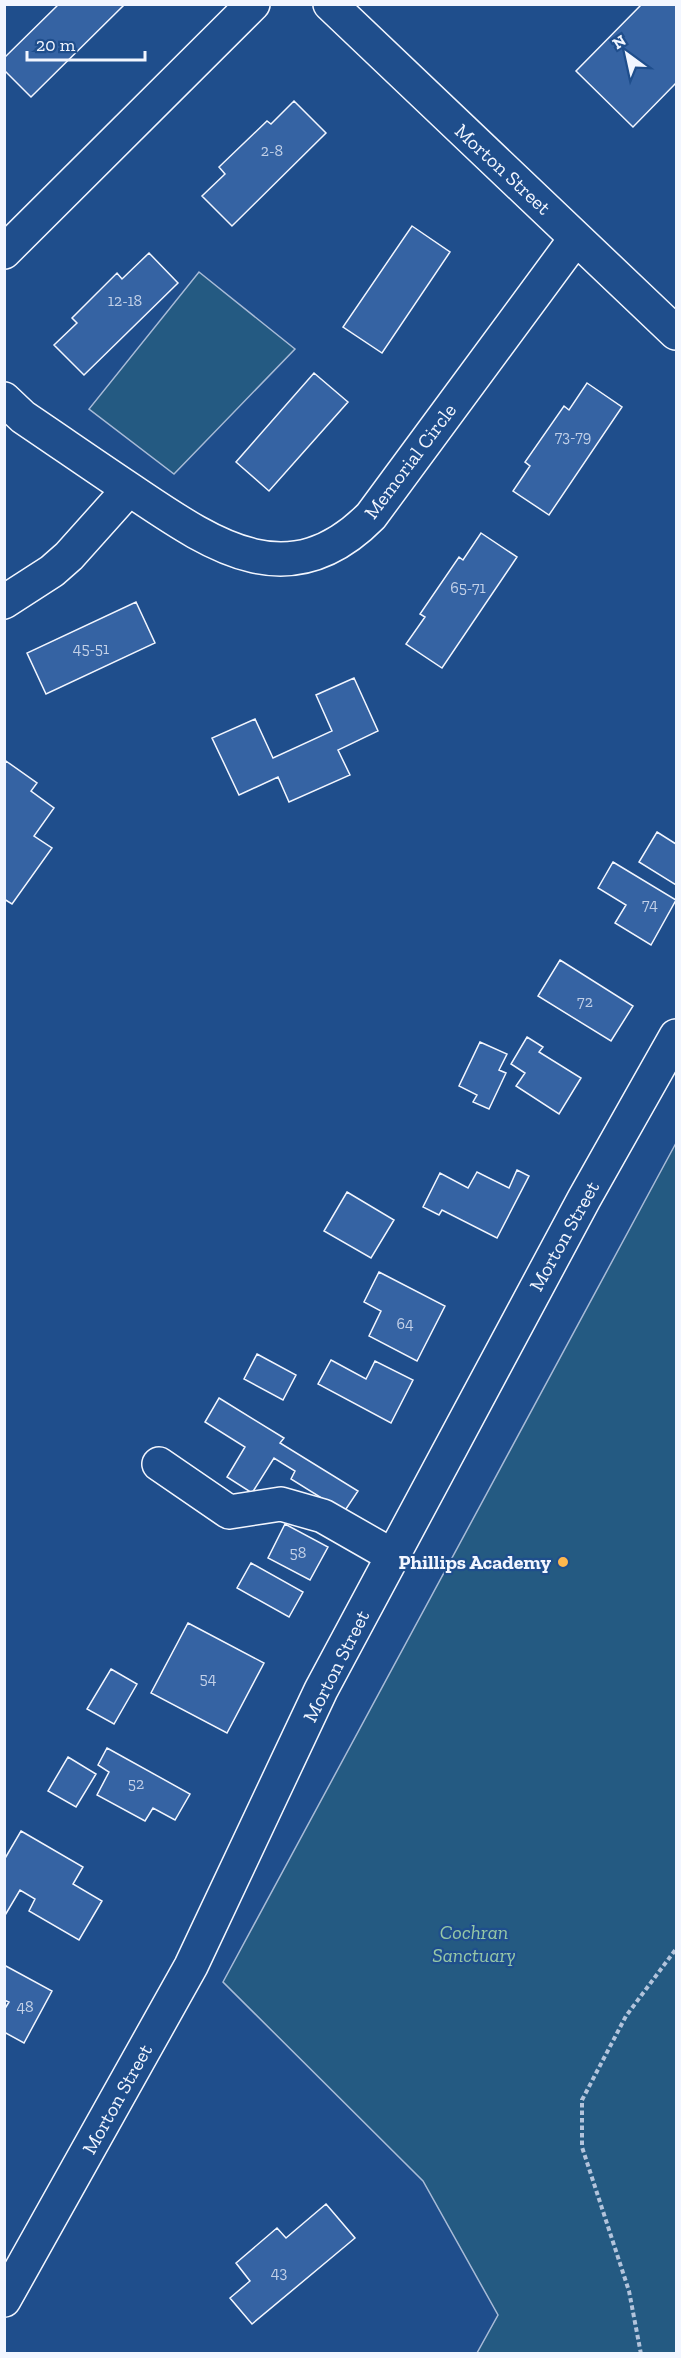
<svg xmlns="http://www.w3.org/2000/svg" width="681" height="2358" font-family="'Zilla Slab',serif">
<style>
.green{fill:#245a82;stroke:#a8bbd7;stroke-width:1.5}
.building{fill:#3563a3;stroke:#f2f6ff;stroke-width:1.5}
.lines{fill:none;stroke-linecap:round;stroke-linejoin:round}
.minor-casing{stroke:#f2f6ff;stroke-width:36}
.path{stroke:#b3c4dc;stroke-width:4;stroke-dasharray:4.5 3;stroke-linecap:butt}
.minor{stroke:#1f4e8c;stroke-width:33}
.poi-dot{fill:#ffb74d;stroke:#1f4e8c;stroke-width:2}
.labels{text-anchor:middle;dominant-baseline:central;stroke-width:4.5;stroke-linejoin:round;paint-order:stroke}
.number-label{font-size:16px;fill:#c3d1e8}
.street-label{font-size:20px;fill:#f2f6ff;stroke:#1f4e8c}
.poi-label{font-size:20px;font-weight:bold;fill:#f2f6ff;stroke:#1f4e8c;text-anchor:end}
.park-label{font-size:20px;font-style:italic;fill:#97c8a6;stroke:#1f4e8c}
</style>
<rect width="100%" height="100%" fill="#1f4e8c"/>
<path class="green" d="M199 272 295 349 174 474 89 409Z
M676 1143V2353H477L498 2315 423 2181 223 1982Z"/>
<path class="building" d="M59 4H125L31 97 4 70V58Z
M642 4H676V83L633 127 576 71Z
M294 101 326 133 232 226 202 196 225 174 219 167 267 121 271 124Z
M412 226 450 252 382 353 343 327Z
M149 253 178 283 84 375 54 345 77 323 72 318 117 273 122 279Z
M314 373 348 402 269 491 236 462Z
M587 383 622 407 549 515 513 491 530 466 525 462 564 406 569 410Z
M481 533 517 557 442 668 406 644 425 617 420 614 459 557 463 560Z
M136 602 155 643 46 694 27 653Z
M354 678 378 731 338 750 350 775 289 802 278 777 239 795 212 738 255 719 273 758 332 731 316 695Z
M6 761 37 783 31 791 54 808 34 836 52 848 12 904 4 899V764Z
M657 832 676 844V885L639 862Z
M613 862 676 900 651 945 615 923 626 905 598 888Z
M560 960 633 1006 611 1041 538 996Z
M527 1037 543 1047 539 1052 581 1078 559 1114 516 1086 525 1073 511 1064Z
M480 1042 507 1054 499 1070 506 1073 489 1109 473 1102 477 1095 459 1086Z
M517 1170 529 1176 497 1238 442 1210 439 1215 423 1207 440 1173 468 1188 477 1172 509 1188Z
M347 1192 394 1220 371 1258 324 1231Z
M379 1272 445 1306 417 1361 369 1336 381 1311 364 1302Z
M257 1354 296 1375 283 1400 244 1379Z
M331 1360 366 1379 375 1361 413 1380 391 1423 318 1384Z
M219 1398 284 1438 280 1443 358 1491 344 1512 291 1479 295 1471 274 1458 252 1493 227 1477 245 1447 205 1422Z
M285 1524 328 1547 310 1580 268 1558Z
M251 1563 303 1592 289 1617 237 1588Z
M188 1623 264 1663 227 1733 151 1693Z
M111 1669 137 1684 114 1724 87 1709Z
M107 1748 190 1794 175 1820 153 1808 145 1821 97 1795 109 1772 98 1765Z
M68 1757 96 1774 76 1807 48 1791Z
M21 1831 83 1867 73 1884 102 1901 79 1940 29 1911 35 1899 20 1890 4 1917V1860Z
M4 1965 52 1991 24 2043 4 2032V2010L9 2002 4 2000Z
M326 2204 355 2238 252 2324 230 2298 250 2281 236 2263 277 2228 286 2238Z"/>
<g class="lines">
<g class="minor-casing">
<path id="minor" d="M330 4 676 333
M4 252 253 4
M4 399 23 417C60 442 96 467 132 491 211 544 288 600 371 516L576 238
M4 602 52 571 69 556 129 489
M159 1464 229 1512 281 1504 323 1516 393 1556
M4 2300 191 1966 321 1690 584 1199 676 1036"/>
</g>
<path class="path" d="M641 2354 629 2291 582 2147V2100L626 2016 676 1949"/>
<use href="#minor" class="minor"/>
</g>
<circle class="poi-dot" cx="563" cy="1562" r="6"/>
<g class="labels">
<g class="number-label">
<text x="272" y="150">2-8</text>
<text x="125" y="300">12-18</text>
<text x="573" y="436">73-79</text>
<text x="468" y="587">65-71</text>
<text x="91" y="648">45-51</text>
<text x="650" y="904">74</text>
<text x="585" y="1001">72</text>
<text x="405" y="1323">64</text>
<text x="298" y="1552">58</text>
<text x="208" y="1678">54</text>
<text x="136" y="1783">52</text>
<text x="25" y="2006">48</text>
<text x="279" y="2272">43</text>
</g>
<g class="street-label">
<text transform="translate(503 169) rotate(43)">Morton Street</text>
<text transform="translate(410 461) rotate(-53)">Memorial Circle</text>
<text transform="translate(564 1236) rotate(-61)">Morton Street</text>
<text transform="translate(336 1666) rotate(-63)">Morton Street</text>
<text transform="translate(117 2099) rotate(-61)">Morton Street</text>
</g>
<g class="poi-label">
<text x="551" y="1562">Phillips Academy</text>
</g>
<g class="park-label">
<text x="474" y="1932">Cochran<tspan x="474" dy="23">Sanctuary</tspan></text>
</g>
</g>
<rect width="681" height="2358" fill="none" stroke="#f2f6ff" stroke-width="12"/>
<g transform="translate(627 54) rotate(327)" stroke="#1f4e8c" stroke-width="4.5" paint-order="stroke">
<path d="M0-4.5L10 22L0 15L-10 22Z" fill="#f2f6ff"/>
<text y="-9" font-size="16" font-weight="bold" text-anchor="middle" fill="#f2f6ff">N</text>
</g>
<path d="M27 51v9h118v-9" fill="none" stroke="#f2f6ff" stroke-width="3"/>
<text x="36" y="51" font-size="18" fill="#f2f6ff" stroke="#1f4e8c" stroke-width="4.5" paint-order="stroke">20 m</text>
</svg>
